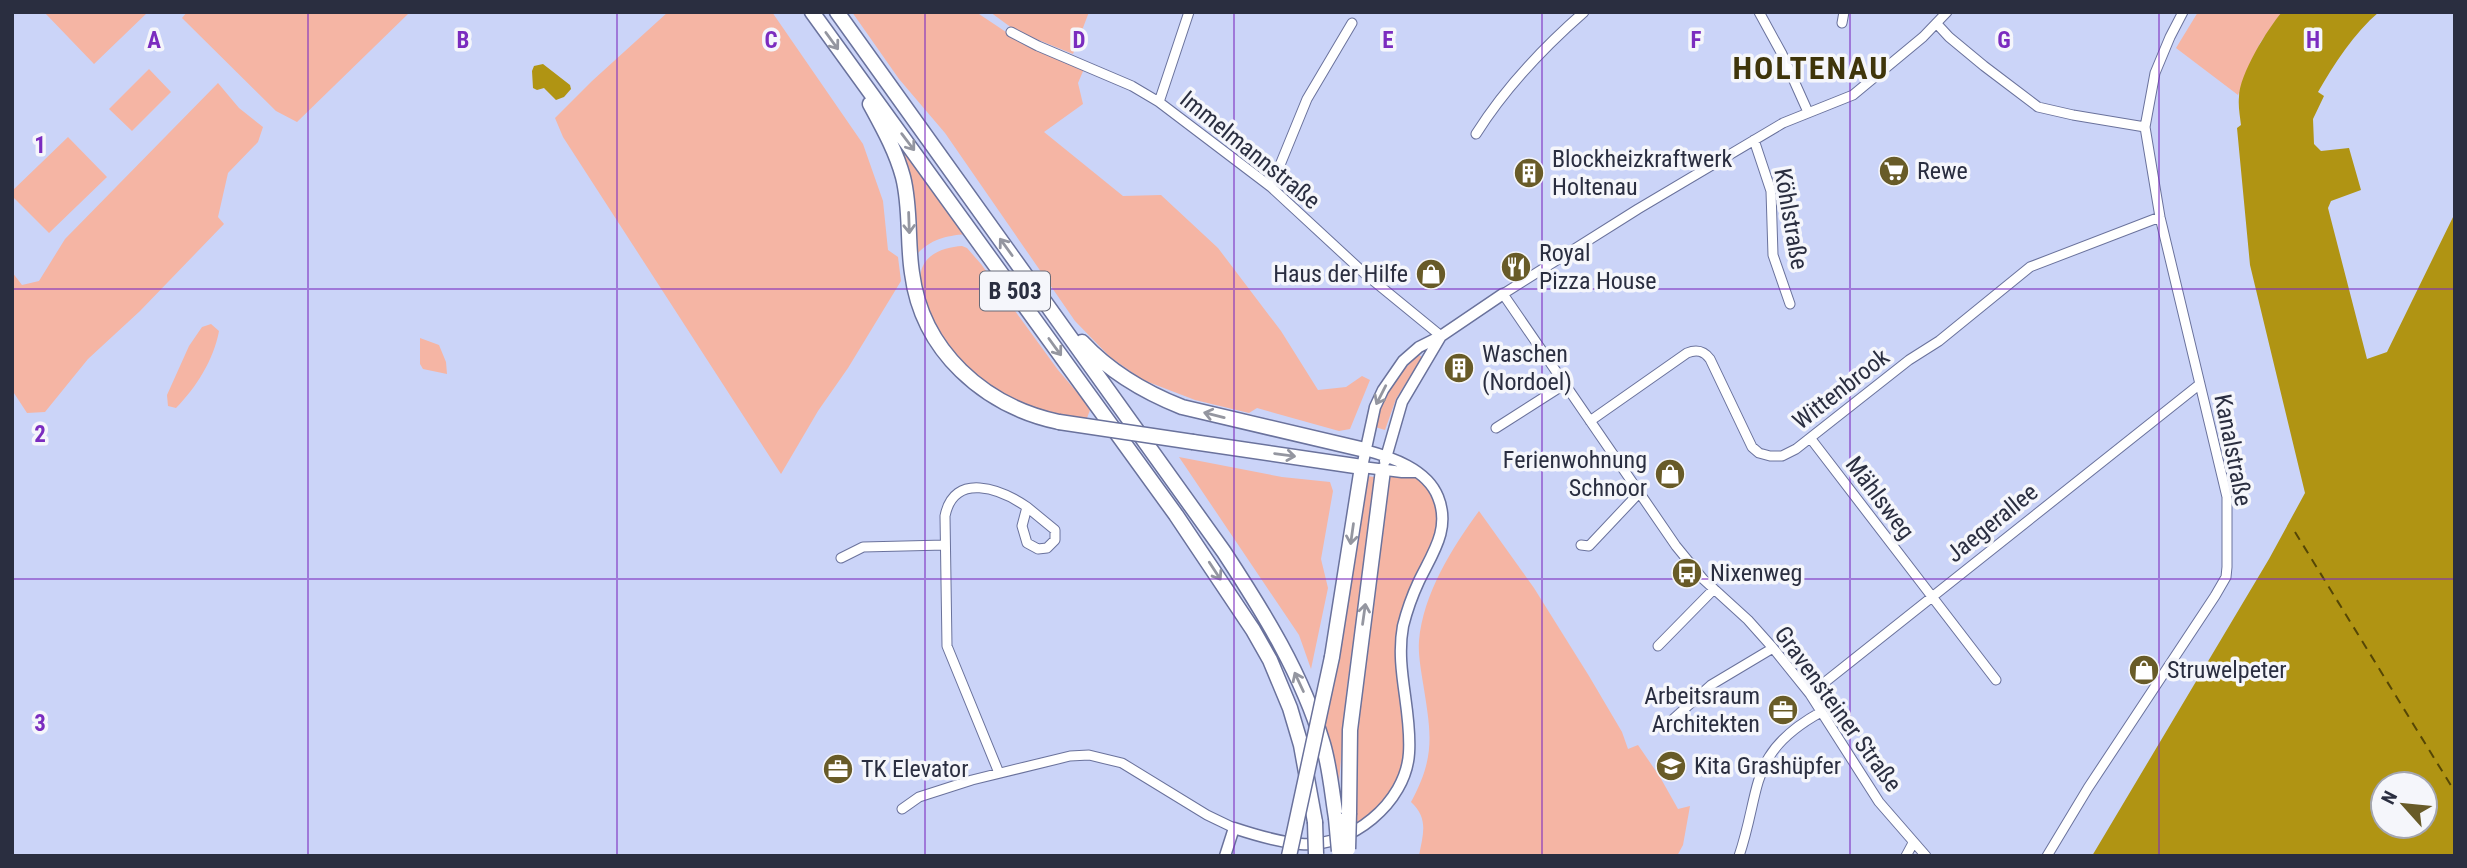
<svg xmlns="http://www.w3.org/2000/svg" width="2467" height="868" font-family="'Roboto Condensed',sans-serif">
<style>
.green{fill:#f5b5a4}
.water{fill:#b09413;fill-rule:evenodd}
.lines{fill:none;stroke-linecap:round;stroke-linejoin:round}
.ferry{stroke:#554605;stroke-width:2;stroke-dasharray:9 7;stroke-linecap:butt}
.minor-casing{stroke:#6a729c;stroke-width:11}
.tertiary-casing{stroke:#6a729c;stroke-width:13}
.trunk-casing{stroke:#6a729c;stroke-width:17}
.minor{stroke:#fff;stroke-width:9}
.tertiary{stroke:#fff;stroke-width:10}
.trunk{stroke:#fff;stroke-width:14}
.trunk-bridge-casing{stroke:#6a729c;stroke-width:17;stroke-linecap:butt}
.trunk-bridge{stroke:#fff;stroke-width:14}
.oneway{stroke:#9496a0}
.grid{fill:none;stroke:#7b2cbf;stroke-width:2;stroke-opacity:0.55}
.labels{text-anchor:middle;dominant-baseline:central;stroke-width:7;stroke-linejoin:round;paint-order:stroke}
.shield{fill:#f5f6fb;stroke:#676a78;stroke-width:2}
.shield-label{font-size:23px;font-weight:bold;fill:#2a2e40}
.street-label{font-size:24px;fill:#2a2e40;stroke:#f5f6fb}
.poi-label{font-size:24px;fill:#2a2e40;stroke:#f5f6fb;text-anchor:start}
.district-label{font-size:32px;font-weight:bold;letter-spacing:2px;fill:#3f350a;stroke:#f5f6fb}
.grid-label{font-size:23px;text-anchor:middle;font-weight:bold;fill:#7b2cbf;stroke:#f5f6fb;stroke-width:7;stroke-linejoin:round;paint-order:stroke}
</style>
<rect width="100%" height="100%" fill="#cbd4f8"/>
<path class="green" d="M44 12H148L94 64Z
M187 12H406L408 14 297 122 276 111 182 18Z
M668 12H772L863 144 883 201 888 250 898 257 901 281 848 368 818 411 781 474 563 137 555 118 592 81Z
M852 12H976L1015 38 1084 69 1078 83 1083 104 1044 132 1123 196 1161 195 1218 248 1281 331 1318 390 1346 387 1362 376 1370 380 1350 429 1339 431 1257 408 1249 413 1195 400 1143 380 1110 357 1075 321 945 133 899 79Z
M990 12H1089L1073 54 1016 31Z
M2198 12H2282L2260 43 2238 95 2176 48Z
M149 69 171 92 132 131 109 109Z
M218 83 239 108 263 127 258 142 228 173 218 217 224 224 140 311 88 359 45 412 27 413 12 390V272L22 285 39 281 65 239Z
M891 129 966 234C945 236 931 239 916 255Z
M68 137 107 177 49 233 12 196V191Z
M962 246 967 248 981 264 1058 370 1087 404 1090 410 1087 418 1080 419C1063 416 1033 414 1018 405 994 392 960 367 944 344 935 330 916 284 922 268 928 252 947 247 962 246Z
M211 324 219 331C214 359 196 388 176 408L168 406 167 395 189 346 202 327Z
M420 338 439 345 446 362 447 374 423 369 420 364Z
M1419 355 1422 357 1396 399 1385 430 1375 427C1383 399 1395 375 1419 355Z
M1179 457 1282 477 1330 482 1333 491 1321 559 1328 588 1311 669 1299 635Z
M1383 470 1424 477 1443 516 1401 640 1409 756 1394 797 1355 831 1348 768Z
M1367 476 1374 477 1375 482 1347 687 1338 795 1323 733 1339 659Z
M1479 511 1534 588 1589 676 1622 732 1628 749 1638 745 1660 777 1678 809 1690 806 1683 845 1677 856H1419C1423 834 1429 819 1411 802 1436 756 1431 733 1423 683 1421 670 1418 654 1419 641 1423 594 1452 548 1479 511Z"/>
<path class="water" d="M2282 12H2379C2354 33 2334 64 2318 92L2324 96 2313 119 2314 144 2321 151 2349 148 2361 190 2331 201 2328 208 2367 359 2387 352 2455 213V856H2092L2269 559 2305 493 2250 265 2237 128 2241 125C2240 116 2238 106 2239 97 2239 75 2268 28 2282 12ZM2383 784H2425V826H2383Z
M543 64 570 85 571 89 564 97 556 100 544 88 537 90 533 88 532 71 534 66Z"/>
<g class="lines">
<path class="ferry" d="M2295 532 2455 792"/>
<g class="minor-casing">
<path id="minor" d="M1759 12 1782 54 1808 112
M1842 23 1844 12
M1937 24 1949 37 1984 66 2038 107 2073 115 2145 127
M1011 32 1038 46 1132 86 1159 102 1271 187 1364 273 1441 336
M1159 102 1189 12
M1476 134C1505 88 1544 47 1584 12
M1754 140 1771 191 1773 255 1790 304
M1271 187 1307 99 1352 23
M1590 421 1687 353C1697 349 1704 351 1710 359L1752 447 1759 453 1770 456H1782L1796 449 1909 360 1939 341 2030 267 2160 217
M1496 428 1565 384
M1811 439 1996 680
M1581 545 1589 546 1638 494
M841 558 863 547 945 545
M1658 646 1714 589
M1810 694 2200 384
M1671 721 1711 685 1773 648
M999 773 947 646 945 516C954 471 1001 489 1027 507L1022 526 1027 543 1038 549 1047 548 1055 540V530L1027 507
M902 809 919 797 972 780 1070 756 1089 755 1122 763 1207 815 1234 828
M1739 856C1762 788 1747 753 1821 712
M1906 856 1913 843
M1926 856 1879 802 1810 694 1773 648 1748 620 1703 579 1676 546 1503 294 1638 209 1783 123 1853 95 1923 37 1947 12
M2047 856 2088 788 2215 596 2226 577 2227 567V497L2160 217 2145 127 2155 73 2170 37 2183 12"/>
</g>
<g class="tertiary-casing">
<path id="tertiary" d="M1385 461 1402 402 1441 336
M1415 472H1402L1362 467 1375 407 1383 390 1403 361 1419 347 1441 336 1503 294
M1225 856 1234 828C1255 835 1279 842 1301 844 1350 848 1406 803 1409 753 1412 710 1395 669 1403 626 1407 610 1412 596 1419 581 1432 554 1451 529 1438 497 1427 469 1391 457 1365 450"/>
</g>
<g class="trunk-casing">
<path id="trunk" d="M812 12 1176 515 1253 630 1270 660 1290 708 1301 745 1315 822
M837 12 1224 552C1264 613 1302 674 1323 744 1330 768 1332 793 1336 818
M870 104C883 128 896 151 903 177 911 208 907 241 912 273 922 351 984 406 1059 422
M1082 342C1110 372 1144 392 1182 407L1365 450
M1193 442 1362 467 1332 657
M1349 813 1350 730 1383 470"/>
</g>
<use href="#minor" class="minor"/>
<use href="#tertiary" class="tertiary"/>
<use href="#trunk" class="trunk"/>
<g class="trunk-bridge-casing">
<path id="trunk-bridge" d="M1059 422 1193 442
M1336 818 1339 851
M1315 822 1316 854
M1348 849 1349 813
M1289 856 1332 657"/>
</g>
<use href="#trunk-bridge" class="trunk-bridge"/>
</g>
<defs><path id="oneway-shaft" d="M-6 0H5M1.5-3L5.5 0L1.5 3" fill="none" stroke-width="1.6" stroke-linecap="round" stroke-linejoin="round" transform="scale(1.75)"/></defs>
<g class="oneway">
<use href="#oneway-shaft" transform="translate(832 41) rotate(54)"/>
<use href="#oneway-shaft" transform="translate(908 142) rotate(53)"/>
<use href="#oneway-shaft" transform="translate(909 223) rotate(88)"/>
<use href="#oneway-shaft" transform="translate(1006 247) rotate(-126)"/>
<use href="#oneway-shaft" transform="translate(1055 347) rotate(54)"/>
<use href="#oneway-shaft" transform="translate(1381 395) rotate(117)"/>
<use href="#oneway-shaft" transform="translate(1214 415) rotate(-166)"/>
<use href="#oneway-shaft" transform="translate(1285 455) rotate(8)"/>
<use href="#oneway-shaft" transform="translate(1352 534) rotate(98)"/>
<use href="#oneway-shaft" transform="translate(1215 571) rotate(57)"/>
<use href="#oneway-shaft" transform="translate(1364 614) rotate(-82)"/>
<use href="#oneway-shaft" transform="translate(1299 682) rotate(-115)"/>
</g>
<path class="grid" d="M308 12V856M617 12V856M925 12V856M1234 12V856M1542 12V856M1850 12V856M2159 12V856M12 289H2455M12 579H2455"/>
<defs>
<g id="supermarket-disc" transform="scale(1.575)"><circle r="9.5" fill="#685b28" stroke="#f5f6fb"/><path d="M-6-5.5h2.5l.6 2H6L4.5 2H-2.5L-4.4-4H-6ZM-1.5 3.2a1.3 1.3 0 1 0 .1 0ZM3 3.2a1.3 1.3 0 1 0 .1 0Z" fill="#fff"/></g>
<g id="building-disc" transform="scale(1.575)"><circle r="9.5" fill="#685b28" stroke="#f5f6fb"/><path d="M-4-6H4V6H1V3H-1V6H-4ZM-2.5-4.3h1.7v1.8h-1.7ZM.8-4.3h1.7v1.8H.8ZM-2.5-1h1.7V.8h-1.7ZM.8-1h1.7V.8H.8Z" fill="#fff"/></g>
<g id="restaurant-disc" transform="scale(1.575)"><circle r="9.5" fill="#685b28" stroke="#f5f6fb"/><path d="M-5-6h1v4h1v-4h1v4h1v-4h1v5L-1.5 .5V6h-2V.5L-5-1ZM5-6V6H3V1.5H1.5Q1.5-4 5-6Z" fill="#fff"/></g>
<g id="shop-disc" transform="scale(1.575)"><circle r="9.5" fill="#685b28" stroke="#f5f6fb"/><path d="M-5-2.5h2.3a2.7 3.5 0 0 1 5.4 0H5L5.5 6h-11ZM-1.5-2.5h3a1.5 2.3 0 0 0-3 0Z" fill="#fff"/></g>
<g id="bus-disc" transform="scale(1.575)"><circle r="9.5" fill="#685b28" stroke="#f5f6fb"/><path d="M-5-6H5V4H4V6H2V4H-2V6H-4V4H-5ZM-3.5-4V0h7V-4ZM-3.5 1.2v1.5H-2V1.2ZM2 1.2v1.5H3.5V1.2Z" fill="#fff"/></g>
<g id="office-disc" transform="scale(1.575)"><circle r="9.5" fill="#685b28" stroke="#f5f6fb"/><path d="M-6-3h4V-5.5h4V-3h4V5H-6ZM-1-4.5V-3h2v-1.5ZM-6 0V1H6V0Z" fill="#fff"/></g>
<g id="school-disc" transform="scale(1.575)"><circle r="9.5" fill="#685b28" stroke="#f5f6fb"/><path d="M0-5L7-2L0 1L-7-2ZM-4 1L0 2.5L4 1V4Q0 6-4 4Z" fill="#fff"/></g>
</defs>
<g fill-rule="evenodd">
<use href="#supermarket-disc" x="1894" y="171"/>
<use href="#building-disc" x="1529" y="173"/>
<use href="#restaurant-disc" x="1516" y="267"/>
<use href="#shop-disc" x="1431" y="274"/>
<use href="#building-disc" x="1459" y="368"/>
<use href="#shop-disc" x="1670" y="474"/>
<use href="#bus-disc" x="1687" y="573"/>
<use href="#shop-disc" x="2144" y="670"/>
<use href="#office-disc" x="1783" y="710"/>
<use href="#school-disc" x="1671" y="766"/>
<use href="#office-disc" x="838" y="769"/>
</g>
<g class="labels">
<rect class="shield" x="980" y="271.5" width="70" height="39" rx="5"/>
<g class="shield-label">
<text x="1015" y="291">B 503</text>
</g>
<g class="street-label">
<text transform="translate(1250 150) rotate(39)">Immelmannstraße</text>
<text transform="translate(1791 219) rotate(80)">Köhlstraße</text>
<text transform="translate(1841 389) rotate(-38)">Wittenbrook</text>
<text transform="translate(2233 450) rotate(79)">Kanalstraße</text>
<text transform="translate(1880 498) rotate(53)">Mählsweg</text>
<text transform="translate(1992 523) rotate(-39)">Jaegerallee</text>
<text transform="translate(1838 709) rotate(54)">Gravensteiner Straße</text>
</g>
<g class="poi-label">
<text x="1552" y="159">Blockheizkraftwerk<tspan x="1552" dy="28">Holtenau</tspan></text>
<text x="1917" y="171">Rewe</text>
<text x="1539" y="253">Royal<tspan x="1539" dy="28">Pizza House</tspan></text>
<text x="1408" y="274" text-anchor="end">Haus der Hilfe</text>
<text x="1482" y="354">Waschen<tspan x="1482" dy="28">(Nordoel)</tspan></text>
<text x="1647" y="460" text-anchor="end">Ferienwohnung<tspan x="1647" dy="28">Schnoor</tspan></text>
<text x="1710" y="573">Nixenweg</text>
<text x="2167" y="670">Struwelpeter</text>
<text x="1760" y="696" text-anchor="end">Arbeitsraum<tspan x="1760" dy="28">Architekten</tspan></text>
<text x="1694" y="766">Kita Grashüpfer</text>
<text x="861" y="769">TK Elevator</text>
</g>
<g class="district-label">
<text x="1811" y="68">HOLTENAU</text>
</g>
</g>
<g class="grid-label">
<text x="154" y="48">A</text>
<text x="463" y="48">B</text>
<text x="771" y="48">C</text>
<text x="1079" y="48">D</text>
<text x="1388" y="48">E</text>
<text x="1696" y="48">F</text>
<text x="2004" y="48">G</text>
<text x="2313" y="48">H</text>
<text x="40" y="153">1</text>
<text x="40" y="442">2</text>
<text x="40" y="731">3</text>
</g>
<rect width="2467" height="868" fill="none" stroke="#2a2e40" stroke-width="28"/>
<g transform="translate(2404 805) rotate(297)"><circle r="33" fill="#f5f6fb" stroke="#a4a6b0" stroke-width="2"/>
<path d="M0-5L12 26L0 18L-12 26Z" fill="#685b28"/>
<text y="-10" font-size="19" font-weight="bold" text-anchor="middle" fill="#2a2e40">N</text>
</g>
</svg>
